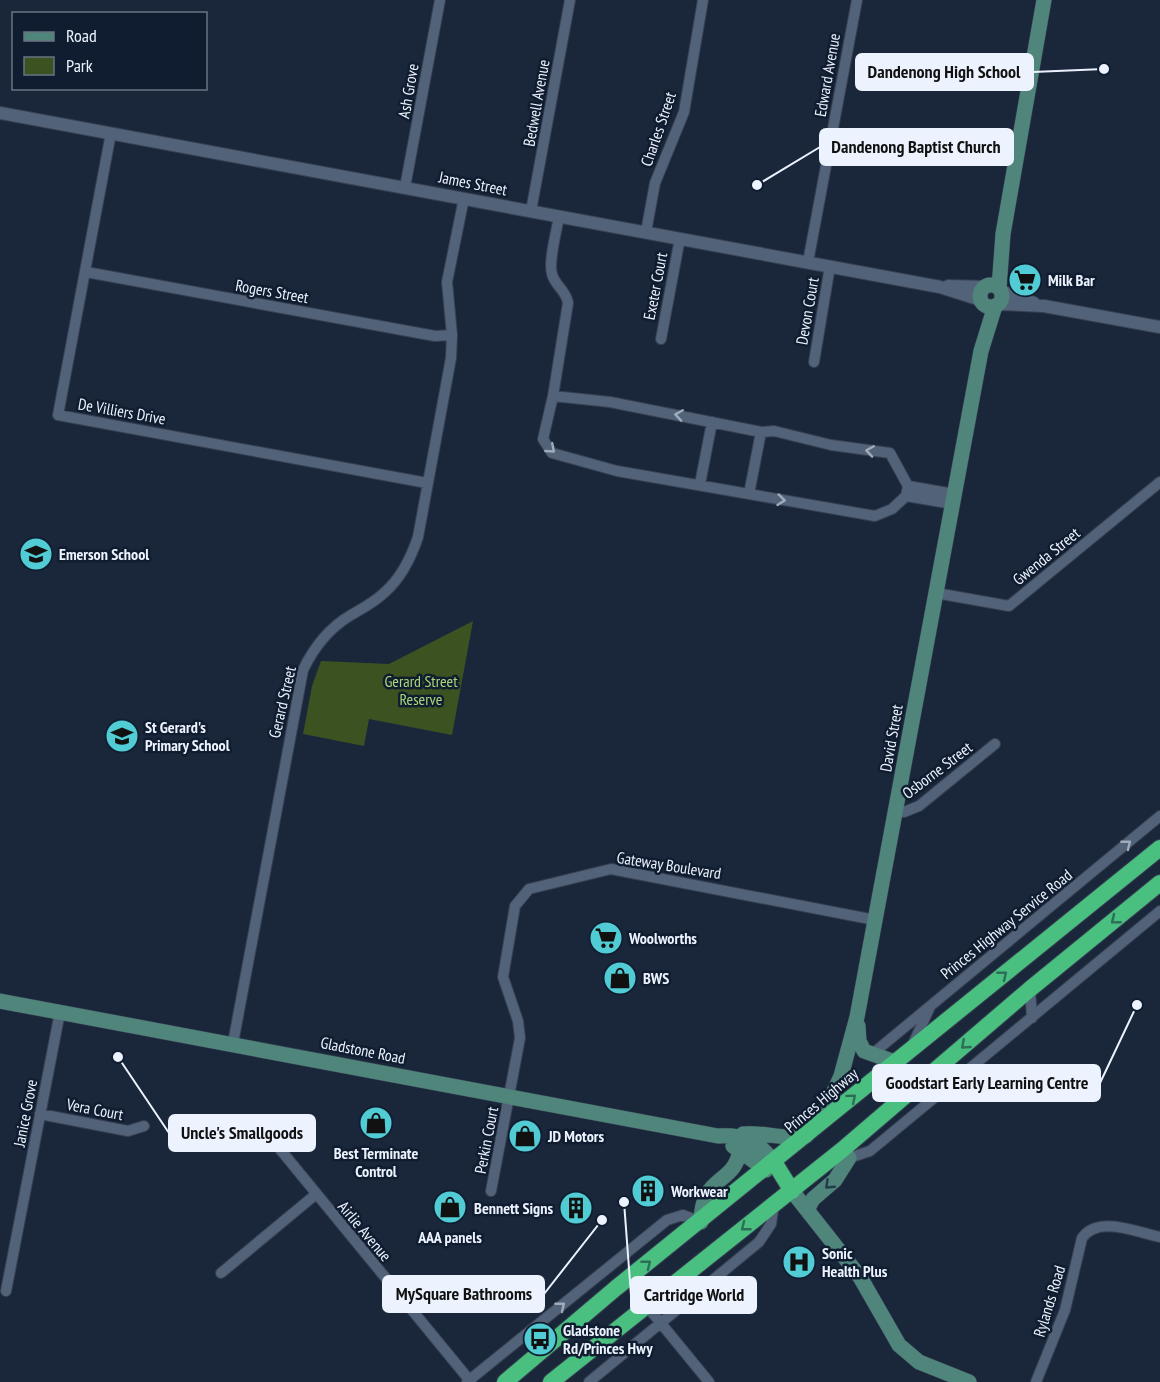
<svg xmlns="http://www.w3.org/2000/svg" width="1160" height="1382" font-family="'PT Sans Narrow',sans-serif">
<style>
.green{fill:#3c5321}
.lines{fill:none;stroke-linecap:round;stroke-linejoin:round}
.minor-casing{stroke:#374152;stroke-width:12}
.tertiary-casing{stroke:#374152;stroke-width:14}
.secondary-casing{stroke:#374152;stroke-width:16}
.trunk-casing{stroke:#374152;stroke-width:18}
.minor{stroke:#526278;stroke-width:10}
.tertiary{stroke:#526278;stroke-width:12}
.secondary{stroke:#4f857b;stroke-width:15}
.trunk{stroke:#49c080;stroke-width:16}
.oneway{stroke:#9faabb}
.oneway2{stroke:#2c6e58}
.oneway3{stroke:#233c46}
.labels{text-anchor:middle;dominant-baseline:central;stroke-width:5;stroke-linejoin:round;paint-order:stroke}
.street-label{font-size:16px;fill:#ecf3fe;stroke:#101d30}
.poi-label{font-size:16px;font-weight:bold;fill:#ecf3fe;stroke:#101d30;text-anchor:start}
.park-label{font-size:16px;fill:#aad879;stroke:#101d30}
.leader{fill:none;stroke:#ecf3fe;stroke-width:2}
.callout-dot{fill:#ecf3fe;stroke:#101d30;stroke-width:2}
.callout{fill:#ecf3fe;stroke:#ecf3fe;stroke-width:2}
.callout-label{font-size:18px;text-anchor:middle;font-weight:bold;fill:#111}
</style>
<rect width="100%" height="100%" fill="#1a273b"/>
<path class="green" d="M473 621 452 735 369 719 364 746 303 734 312 686 321 661 389 664Z"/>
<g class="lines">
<g class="minor-casing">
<path id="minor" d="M111 133 58 415 427 483
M405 187 440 0
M531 211 570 0
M646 232 655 183 684 112 703 0
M808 262 857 0
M86 272 435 336 452 335
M661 339 680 238
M814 362 830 266
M553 396 610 402 761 432 774 431 831 445 890 453 908 486 906 496 892 509 875 516 617 471 552 453 543 439 553 396 568 303C566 290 555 286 552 274 548 262 557 230 559 216
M700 484 712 422
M908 486 954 494
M749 494 761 432
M906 496 953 504
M936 593 1009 606 1160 482
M895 811 904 812 919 806 995 744
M1030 989 1032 1018
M233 1043 303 670C314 647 329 628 351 615 363 608 375 602 385 592 402 577 411 558 418 537L451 358 452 335 447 282 464 198
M913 1044 929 1009
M871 1055 1160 816
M40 1114 128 1131 144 1126
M261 1126 471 1382
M849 1158 870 1151 1160 911
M491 1191 520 1038 518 1021 503 977 515 906 529 889 611 869 875 920
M221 1273 315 1195
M6 1291 60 1012
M646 1305 709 1382
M467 1382 667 1220 683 1215 701 1222
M589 1382 759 1242 771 1224 774 1204
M1036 1382 1065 1310 1082 1238C1098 1215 1136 1232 1160 1237"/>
</g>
<g class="tertiary-casing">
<path id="tertiary" d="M0 113 940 287 981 300
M948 286 985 287
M1001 291 1034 303
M999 304 1044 306 1160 327"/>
</g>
<g class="secondary-casing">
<path id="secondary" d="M980 296a11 11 0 1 1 22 0a11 11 0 1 1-22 0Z
M999 288 1003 234 1044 0
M0 1001 718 1136C744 1134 759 1142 774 1162
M858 1026 859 1041 864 1051 895 1062
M819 1124 841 1076 857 1017 981 351 995 306
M743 1134C765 1132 783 1140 806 1136
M733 1146 766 1170
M792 1191 860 1277 899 1345 919 1362 969 1382
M807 1210 813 1199 835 1180 849 1158 842 1150
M701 1222C702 1173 734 1186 740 1150"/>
</g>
<g class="trunk-casing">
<path id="trunk" d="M774 1162 792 1191
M505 1382 616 1288 1160 848
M551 1382 842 1150 1030 989 1160 883"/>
</g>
<use href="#minor" class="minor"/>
<use href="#tertiary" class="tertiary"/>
<use href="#secondary" class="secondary"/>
<use href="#trunk" class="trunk"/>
</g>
<defs><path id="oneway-chevron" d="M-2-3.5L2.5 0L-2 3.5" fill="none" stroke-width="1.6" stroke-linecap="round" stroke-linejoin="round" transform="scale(1.5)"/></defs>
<g class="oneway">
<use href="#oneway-chevron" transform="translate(679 415) rotate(-171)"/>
<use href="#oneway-chevron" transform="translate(551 449) rotate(41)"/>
<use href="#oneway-chevron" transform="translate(870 451) rotate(-171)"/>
<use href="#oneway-chevron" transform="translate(781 500) rotate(6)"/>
<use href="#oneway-chevron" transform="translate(1127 844) rotate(-39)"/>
<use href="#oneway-chevron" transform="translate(561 1306) rotate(-39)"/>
</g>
<g class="oneway2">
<use href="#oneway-chevron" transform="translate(1115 920) rotate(141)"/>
<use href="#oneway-chevron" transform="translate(1003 975) rotate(-39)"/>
<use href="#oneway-chevron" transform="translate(965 1045) rotate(139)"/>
<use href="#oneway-chevron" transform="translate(852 1098) rotate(-40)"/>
<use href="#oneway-chevron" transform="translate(745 1227) rotate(142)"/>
<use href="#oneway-chevron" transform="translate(647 1264) rotate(-38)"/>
</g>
<use class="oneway3" href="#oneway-chevron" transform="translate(829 1185) rotate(137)"/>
<defs>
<g id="supermarket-disc" transform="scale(1.725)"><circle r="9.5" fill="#51ccd4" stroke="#101d30"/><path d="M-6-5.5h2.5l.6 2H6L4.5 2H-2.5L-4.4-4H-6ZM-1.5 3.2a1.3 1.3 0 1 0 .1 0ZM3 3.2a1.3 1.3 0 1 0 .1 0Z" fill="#111"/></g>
<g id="school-disc" transform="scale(1.725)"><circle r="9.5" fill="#51ccd4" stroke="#101d30"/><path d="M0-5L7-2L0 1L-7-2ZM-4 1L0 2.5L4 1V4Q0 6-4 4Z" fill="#111"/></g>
<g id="shop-disc" transform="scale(1.725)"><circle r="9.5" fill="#51ccd4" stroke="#101d30"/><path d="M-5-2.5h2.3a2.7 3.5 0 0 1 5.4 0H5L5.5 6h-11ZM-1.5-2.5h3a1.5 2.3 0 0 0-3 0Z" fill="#111"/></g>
<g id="building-disc" transform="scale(1.725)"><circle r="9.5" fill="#51ccd4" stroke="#101d30"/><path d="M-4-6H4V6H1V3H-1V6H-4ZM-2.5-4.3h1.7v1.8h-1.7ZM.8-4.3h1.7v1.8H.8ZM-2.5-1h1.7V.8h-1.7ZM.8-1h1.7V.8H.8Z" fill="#111"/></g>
<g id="hospital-disc" transform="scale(1.725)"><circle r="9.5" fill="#51ccd4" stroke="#101d30"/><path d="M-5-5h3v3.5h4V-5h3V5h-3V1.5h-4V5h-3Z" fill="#111"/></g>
<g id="bus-disc" transform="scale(1.725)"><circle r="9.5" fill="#51ccd4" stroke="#101d30"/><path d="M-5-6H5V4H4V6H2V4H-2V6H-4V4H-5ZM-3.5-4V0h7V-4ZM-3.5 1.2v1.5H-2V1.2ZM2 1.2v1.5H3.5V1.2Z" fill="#111"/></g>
</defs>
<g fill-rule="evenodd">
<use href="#supermarket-disc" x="1025" y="280"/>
<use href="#school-disc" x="36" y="554"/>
<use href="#school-disc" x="122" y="736"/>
<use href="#supermarket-disc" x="606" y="938"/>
<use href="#shop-disc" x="620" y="978"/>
<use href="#shop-disc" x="376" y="1123"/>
<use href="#shop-disc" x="525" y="1136"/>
<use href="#building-disc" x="648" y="1191"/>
<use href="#shop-disc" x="450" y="1207"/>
<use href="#building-disc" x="576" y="1208"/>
<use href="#hospital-disc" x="799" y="1262"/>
<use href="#bus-disc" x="540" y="1339"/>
</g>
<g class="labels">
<g class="street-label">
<text transform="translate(827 75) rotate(-80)">Edward Avenue</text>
<text transform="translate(408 91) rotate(-80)">Ash Grove</text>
<text transform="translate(536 103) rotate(-80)">Bedwell Avenue</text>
<text transform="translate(658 129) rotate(-71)">Charles Street</text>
<text transform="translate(473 183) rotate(11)">James Street</text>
<text transform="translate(655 286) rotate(-79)">Exeter Court</text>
<text transform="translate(272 291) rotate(10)">Rogers Street</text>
<text transform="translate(807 311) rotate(-80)">Devon Court</text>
<text transform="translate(122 411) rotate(10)">De Villiers Drive</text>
<text transform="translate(1046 556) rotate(-39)">Gwenda Street</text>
<text transform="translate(282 702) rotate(-77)">Gerard Street</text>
<text transform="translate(891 738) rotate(-80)">David Street</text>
<text transform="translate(937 770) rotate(-37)">Osborne Street</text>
<text transform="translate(669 865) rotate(9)">Gateway Boulevard</text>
<text transform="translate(1006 924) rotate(-39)">Princes Highway Service Road</text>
<text transform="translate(363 1050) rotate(11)">Gladstone Road</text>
<text transform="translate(821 1100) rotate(-40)">Princes Highway</text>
<text transform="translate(95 1109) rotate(11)">Vera Court</text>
<text transform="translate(25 1113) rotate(-79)">Janice Grove</text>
<text transform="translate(486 1140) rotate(-79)">Perkin Court</text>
<text transform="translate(365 1231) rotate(50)">Airlie Avenue</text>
<text transform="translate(1049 1301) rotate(-73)">Rylands Road</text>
</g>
<g class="poi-label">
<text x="1048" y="280">Milk Bar</text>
<text x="59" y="554">Emerson School</text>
<text x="145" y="727">St Gerard's<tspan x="145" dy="18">Primary School</tspan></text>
<text x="629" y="938">Woolworths</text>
<text x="643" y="978">BWS</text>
<text x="548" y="1136">JD Motors</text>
<text x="376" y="1153" text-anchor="middle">Best Terminate<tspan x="376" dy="18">Control</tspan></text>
<text x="671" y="1191">Workwear</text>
<text x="553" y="1208" text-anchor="end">Bennett Signs</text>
<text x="450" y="1237" text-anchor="middle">AAA panels</text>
<text x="822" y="1253">Sonic<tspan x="822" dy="18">Health Plus</tspan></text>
<text x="563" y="1330">Gladstone<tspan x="563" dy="18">Rd/Princes Hwy</tspan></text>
</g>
<g class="park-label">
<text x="421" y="681">Gerard Street<tspan x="421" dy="18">Reserve</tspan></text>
</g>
</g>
<path class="leader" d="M1104 69L1033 72M757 185L820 147M1137 1005L1100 1083M118 1057L169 1133M602 1220L544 1294M624 1202L631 1295"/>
<g class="callout-dot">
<circle cx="1104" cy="69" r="6"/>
<circle cx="757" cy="185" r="6"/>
<circle cx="1137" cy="1005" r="6"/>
<circle cx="118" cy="1057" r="6"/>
<circle cx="602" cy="1220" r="6"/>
<circle cx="624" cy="1202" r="6"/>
</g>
<g class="callout">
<rect x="856" y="54" width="177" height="36" rx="6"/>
<rect x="820" y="129" width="193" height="36" rx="6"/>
<rect x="873" y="1065" width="227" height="36" rx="6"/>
<rect x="169" y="1115" width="146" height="36" rx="6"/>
<rect x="383" y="1276" width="161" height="36" rx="6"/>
<rect x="631" y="1277" width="125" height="36" rx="6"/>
</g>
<g class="callout-label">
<text x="944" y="78">Dandenong High School</text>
<text x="916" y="153">Dandenong Baptist Church</text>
<text x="987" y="1089">Goodstart Early Learning Centre</text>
<text x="242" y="1139">Uncle's Smallgoods</text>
<text x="464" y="1300">MySquare Bathrooms</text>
<text x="694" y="1301">Cartridge World</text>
</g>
<rect x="12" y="12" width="195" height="78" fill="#101d30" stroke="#687382" stroke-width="1.5"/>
<rect x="24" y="32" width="30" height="9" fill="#4f857b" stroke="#687382" stroke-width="1.5"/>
<text x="66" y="42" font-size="18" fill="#ecf3fe">Road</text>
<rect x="24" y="57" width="30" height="18" fill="#3c5321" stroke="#687382" stroke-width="1.5"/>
<text x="66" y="72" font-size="18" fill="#ecf3fe">Park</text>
</svg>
